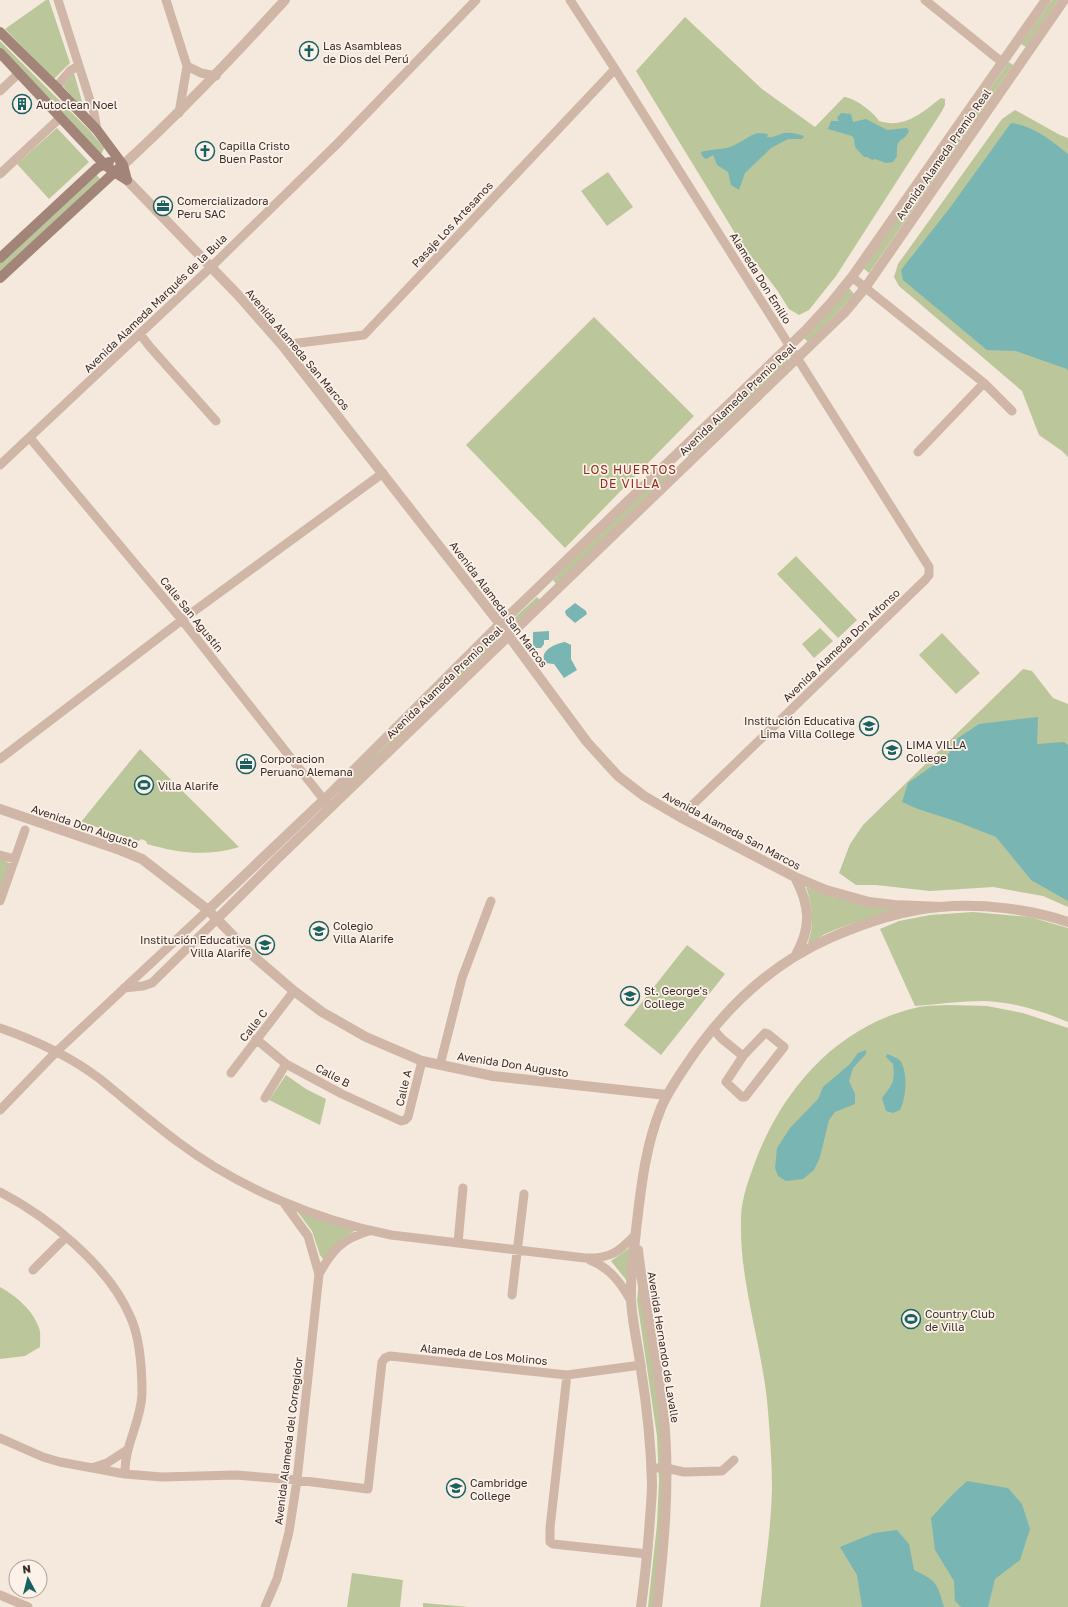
<svg xmlns="http://www.w3.org/2000/svg" width="1068" height="1607" font-family="'Golos Text',sans-serif">
<style>
.green{fill:#bbc69b}
.water{fill:#79b5b3}
.lines{fill:none;stroke-linecap:round;stroke-linejoin:round}
.minor{stroke:#cfb6a7;stroke-width:9}
.tertiary{stroke:#cfb6a7;stroke-width:10}
.secondary{stroke:#a38478;stroke-width:10}
.labels{text-anchor:middle;dominant-baseline:central;stroke-width:3.5;stroke-linejoin:round;paint-order:stroke}
.poi-label{font-size:11px;fill:#3b2d28;stroke:#fcf2ea;text-anchor:start}
.street-label{font-size:11px;fill:#3b2d28;stroke:#fcf2ea}
.neighbourhood-label{font-size:12px;letter-spacing:1px;fill:#932c18;stroke:#fcf2ea}
</style>
<rect width="100%" height="100%" fill="#f5e8dd"/>
<path class="green" d="M46 0H49L70 63 54 79 5 29Z
M1052 0H1058L1026 47 1021 44Z
M685 17 762 89 815 127 844 97C853 97 874 112 879 121 904 129 922 113 941 98L945 99V105L942 111 836 276 809 310 799 315 789 309 777 290 741 243 636 71Z
M0 41 90 131 104 148 102 153 100 154 0 52Z
M1009 62 1013 65 869 273 863 268Z
M74 73 85 112 63 86Z
M1015 110 1060 135 1068 138V457L1062 451 1039 435 1022 391 899 286 894 277 898 264 1002 119Z
M57 128 89 162 49 199 17 164Z
M608 172 633 207 607 226 581 191Z
M95 173 100 179 0 273V263Z
M849 288 854 294 839 311 808 342 804 338Z
M594 317 694 416 565 548 466 445Z
M784 356 789 361 690 457 685 452Z
M668 467 673 472 557 585 553 580Z
M796 556 857 620 838 638 777 574Z
M537 597 541 601 517 623 513 619Z
M820 628 833 641 814 658 802 644Z
M942 633 980 673 956 694 919 655Z
M495 637 498 641 455 684 451 680Z
M1023 669 1032 671 1053 698 1068 704V907L1043 896 993 887 930 891 876 885H856L839 873 850 844 863 825Z
M407 725 410 728 342 794 338 791Z
M140 749 239 847C206 857 179 853 147 844L146 841 141 839 139 841 81 822Z
M0 858 9 863 0 894Z
M806 887 833 897 902 909C876 916 850 923 825 934 819 937 815 943 809 943L808 942C815 924 812 904 806 887Z
M973 912 1030 917 1068 928V1022C1042 1011 1013 1002 984 1001 961 1001 938 1004 915 1006L880 929 899 921 930 915Z
M687 945 725 974 661 1055 624 1025Z
M947 1005 987 1006 1023 1013 1068 1028V1607H760C765 1568 771 1529 772 1489 772 1463 770 1436 768 1411 763 1346 739 1284 741 1219 741 1198 750 1176 757 1157 785 1086 839 1026 915 1008 925 1005 936 1006 947 1005Z
M286 1075 306 1089 326 1099 320 1125 269 1100Z
M297 1211 356 1230 343 1238 323 1259 320 1255 312 1231Z
M632 1246 627 1281 611 1261Z
M639 1281 662 1426 663 1531 654 1607H648L657 1524 659 1481 657 1436 637 1300Z
M0 1287C16 1296 33 1310 39 1328 41 1333 40 1341 40 1347L25 1356 0 1359Z
M352 1573 403 1580 400 1607H347Z
M423 1603 469 1607H423Z"/>
<path class="water" d="M841 113 851 114 853 122 866 119 887 130 907 128 909 131C903 144 896 135 897 156L893 162 886 163 875 159 872 160 867 157H864L855 147 854 139 852 136 828 129 831 121H839L837 118Z
M1011 123C1034 126 1050 140 1068 154V371L1067 369 1016 351 987 350 903 280 901 270 949 209Z
M759 133 768 134 767 137C774 138 777 135 784 133 790 132 798 134 804 136L802 139H788L771 148 745 173 739 190 731 185 728 172 717 165 713 155 706 159 702 156 701 152C711 149 720 150 730 147 740 144 748 135 759 133Z
M575 603 586 611 587 614 575 623 566 615 565 611Z
M549 631V640H544V644L541 648H533V632Z
M565 642 571 645V659L577 670 564 678 554 664 545 663C539 650 555 644 565 642Z
M1038 717 1037 744 1064 742 1068 745V901L1031 880 996 837 958 822 918 809 902 802 908 783 948 755 958 738 979 724Z
M866 1050V1054L853 1068 849 1081 855 1094V1104L835 1112 829 1120 820 1157 814 1170 803 1179 786 1181 778 1176 775 1168 777 1148 790 1128 818 1099 823 1087 850 1064 858 1053Z
M887 1054C892 1056 898 1058 901 1062 908 1074 906 1098 900 1110L893 1113 886 1111 882 1098C893 1084 895 1082 893 1064L886 1057Z
M967 1481 1008 1488 1022 1504 1030 1529 1020 1560 995 1579 988 1607H961L955 1601 954 1581 935 1550 931 1518 953 1494Z
M897 1530 909 1544 914 1570C937 1581 937 1583 944 1607H862L857 1575 840 1547 874 1533Z"/>
<g class="lines">
<path class="minor" d="M58 0 94 113 97 130
M166 0 187 66 179 113
M570 0 615 69 929 567V575L925 580 680 817
M925 0 1003 63
M187 66 201 73 216 76
M56 87 71 70 79 66
M0 91 19 73
M0 174 61 117
M852 277 984 383 1012 411
M140 334 150 347 216 421
M282 345 364 335 615 69
M30 438 182 620 328 805
M918 452 984 383
M0 465 211 267 337 144 476 0
M0 759 182 620 383 473
M0 855 15 859
M0 901 25 830
M124 988 143 986 152 983 217 919
M0 1028C35 1040 71 1057 100 1079 126 1100 151 1122 178 1142 239 1188 316 1220 391 1235L585 1258C610 1259 619 1252 636 1234
M713 1029 722 1039 743 1056 765 1033 768 1034 784 1047 745 1097H742L726 1082 743 1056
M256 1039 286 1064 342 1094 401 1121 405 1120 408 1117 422 1061
M440 1065 462 978 491 901
M231 1073 294 991
M265 1098 286 1064
M0 1110 56 1052 208 910
M0 1192C48 1217 108 1265 130 1316 140 1337 142 1371 142 1394 141 1422 124 1446 125 1474
M458 1243 463 1188
M590 1260C610 1268 621 1283 631 1301
M33 1270 66 1237
M319 1274C333 1249 342 1239 369 1231
M512 1295 524 1194
M567 1375 550 1528V1542L553 1544 647 1554
M0 1438 43 1457 60 1462 125 1474 162 1477 236 1475 297 1480 368 1489 382 1362 385 1358 390 1356 567 1375 641 1365
M92 1468 107 1463 127 1450
M651 1468H666L684 1472 722 1471 734 1460
M0 1595 28 1607
M265 1607 277 1579 289 1532 297 1480 319 1274 308 1236 284 1203"/>
<path class="tertiary" d="M123 165C180 113 233 57 285 0
M127 180 238 295 282 345 500 624 587 742 618 776 644 796 680 817 795 877 826 890 869 902 894 905 941 907
M0 809 120 850 142 859 208 910 252 955 294 991 322 1012 366 1037 422 1061 493 1076 667 1095
M795 877C810 906 812 926 796 955
M208 910 332 792 500 624 807 329 831 303 852 277 1046 0
M217 919 277 859 845 312 865 288 1064 0
M638 1250C644 1307 659 1362 664 1419 670 1482 664 1545 657 1607
M641 1607C645 1577 648 1548 650 1518 651 1506 652 1494 652 1483 651 1444 647 1407 641 1369 638 1346 632 1322 631 1299 630 1276 634 1253 636 1230 641 1188 645 1147 661 1108 668 1091 679 1076 689 1061 725 1008 771 964 830 938 864 923 903 910 940 907 981 903 1029 909 1068 922"/>
<path class="secondary" d="M0 32 56 87 97 130 123 165 127 180
M0 53 104 164 114 172 127 180
M0 258 97 168 109 162
M0 278 119 168"/>
</g>
<defs>
<g id="church-ring" transform="scale(1)"><circle r="9.5" fill="#fcf2ea" stroke="#196160" stroke-width="1.5"/><path d="M-1.2-6h2.4v3.5h3.3v2.4h-3.3V6h-2.4V-.1h-3.3v-2.4h3.3Z" fill="#196160"/></g>
<g id="building-ring" transform="scale(1)"><circle r="9.5" fill="#fcf2ea" stroke="#196160" stroke-width="1.5"/><path d="M-4-6H4V6H1V3H-1V6H-4ZM-2.5-4.3h1.7v1.8h-1.7ZM.8-4.3h1.7v1.8H.8ZM-2.5-1h1.7V.8h-1.7ZM.8-1h1.7V.8H.8Z" fill="#196160"/></g>
<g id="office-ring" transform="scale(1)"><circle r="9.5" fill="#fcf2ea" stroke="#196160" stroke-width="1.5"/><path d="M-6-3h4V-5.5h4V-3h4V5H-6ZM-1-4.5V-3h2v-1.5ZM-6 0V1H6V0Z" fill="#196160"/></g>
<g id="school-ring" transform="scale(1)"><circle r="9.5" fill="#fcf2ea" stroke="#196160" stroke-width="1.5"/><path d="M0-5L7-2L0 1L-7-2ZM-4 1L0 2.5L4 1V4Q0 6-4 4Z" fill="#196160"/></g>
<g id="stadium-ring" transform="scale(1)"><circle r="9.5" fill="#fcf2ea" stroke="#196160" stroke-width="1.5"/><path d="M0-5a6.5 5 0 1 0 0 10a6.5 5 0 1 0 0-10ZM-3.5-1.8h7v3.6h-7Z" fill="#196160"/></g>
</defs>
<g fill-rule="evenodd">
<use href="#church-ring" x="309" y="51"/>
<use href="#building-ring" x="22" y="104"/>
<use href="#church-ring" x="205" y="151"/>
<use href="#office-ring" x="163" y="206"/>
<use href="#school-ring" x="869" y="726"/>
<use href="#school-ring" x="892" y="750"/>
<use href="#office-ring" x="246" y="764"/>
<use href="#stadium-ring" x="144" y="785"/>
<use href="#school-ring" x="319" y="931"/>
<use href="#school-ring" x="265" y="945"/>
<use href="#school-ring" x="630" y="996"/>
<use href="#stadium-ring" x="911" y="1319"/>
<use href="#school-ring" x="456" y="1488"/>
</g>
<g class="labels">
<g class="poi-label">
<text x="323" y="45">Las Asambleas<tspan x="323" dy="13">de Dios del Perú</tspan></text>
<text x="36" y="104">Autoclean Noel</text>
<text x="219" y="145">Capilla Cristo<tspan x="219" dy="13">Buen Pastor</tspan></text>
<text x="177" y="200">Comercializadora<tspan x="177" dy="13">Peru SAC</tspan></text>
<text x="855" y="720" text-anchor="end">Institución Educativa<tspan x="855" dy="13">Lima Villa College</tspan></text>
<text x="906" y="744">LIMA VILLA<tspan x="906" dy="13">College</tspan></text>
<text x="260" y="758">Corporacion<tspan x="260" dy="13">Peruano Alemana</tspan></text>
<text x="158" y="785">Villa Alarife</text>
<text x="333" y="925">Colegio<tspan x="333" dy="13">Villa Alarife</tspan></text>
<text x="251" y="939" text-anchor="end">Institución Educativa<tspan x="251" dy="13">Villa Alarife</tspan></text>
<text x="644" y="990">St. George's<tspan x="644" dy="13">College</tspan></text>
<text x="925" y="1313">Country Club<tspan x="925" dy="13">de Villa</tspan></text>
<text x="470" y="1482">Cambridge<tspan x="470" dy="13">College</tspan></text>
</g>
<g class="street-label">
<text transform="translate(943 154) rotate(-55)">Avenida Alameda Premio Real</text>
<text transform="translate(452 224) rotate(-47)">Pasaje Los Artesanos</text>
<text transform="translate(761 278) rotate(58)">Alameda Don Emilio</text>
<text transform="translate(155 303) rotate(-44)">Avenida Alameda Marqués de la Bula</text>
<text transform="translate(298 349) rotate(50)">Avenida Alameda San Marcos</text>
<text transform="translate(737 399) rotate(-44)">Avenida Alameda Premio Real</text>
<text transform="translate(499 604) rotate(53)">Avenida Alameda San Marcos</text>
<text transform="translate(192 614) rotate(51)">Calle San Agustín</text>
<text transform="translate(841 645) rotate(-44)">Avenida Alameda Don Alfonso</text>
<text transform="translate(444 682) rotate(-44)">Avenida Alameda Premio Real</text>
<text transform="translate(85 826) rotate(19)">Avenida Don Augusto</text>
<text transform="translate(732 830) rotate(28)">Avenida Alameda San Marcos</text>
<text transform="translate(253 1025) rotate(-52)">Calle C</text>
<text transform="translate(513 1064) rotate(9)">Avenida Don Augusto</text>
<text transform="translate(333 1075) rotate(28)">Calle B</text>
<text transform="translate(403 1088) rotate(-77)">Calle A</text>
<text transform="translate(664 1347) rotate(81)">Avenida Hernando de Lavalle</text>
<text transform="translate(484 1354) rotate(6)">Alameda de Los Molinos</text>
<text transform="translate(288 1441) rotate(-83)">Avenida Alameda del Corregidor</text>
</g>
<g class="neighbourhood-label">
<text x="630" y="469">LOS HUERTOS<tspan x="630" dy="14">DE VILLA</tspan></text>
</g>
</g>
<g transform="translate(28 1579) rotate(353)"><circle r="19" fill="#fcf2ea" stroke="#afa39c"/>
<path d="M0-3L7 15L0 10L-7 15Z" fill="#196160"/>
<text y="-6" font-size="11" font-weight="bold" text-anchor="middle" fill="#3b2d28">N</text>
</g>
</svg>
